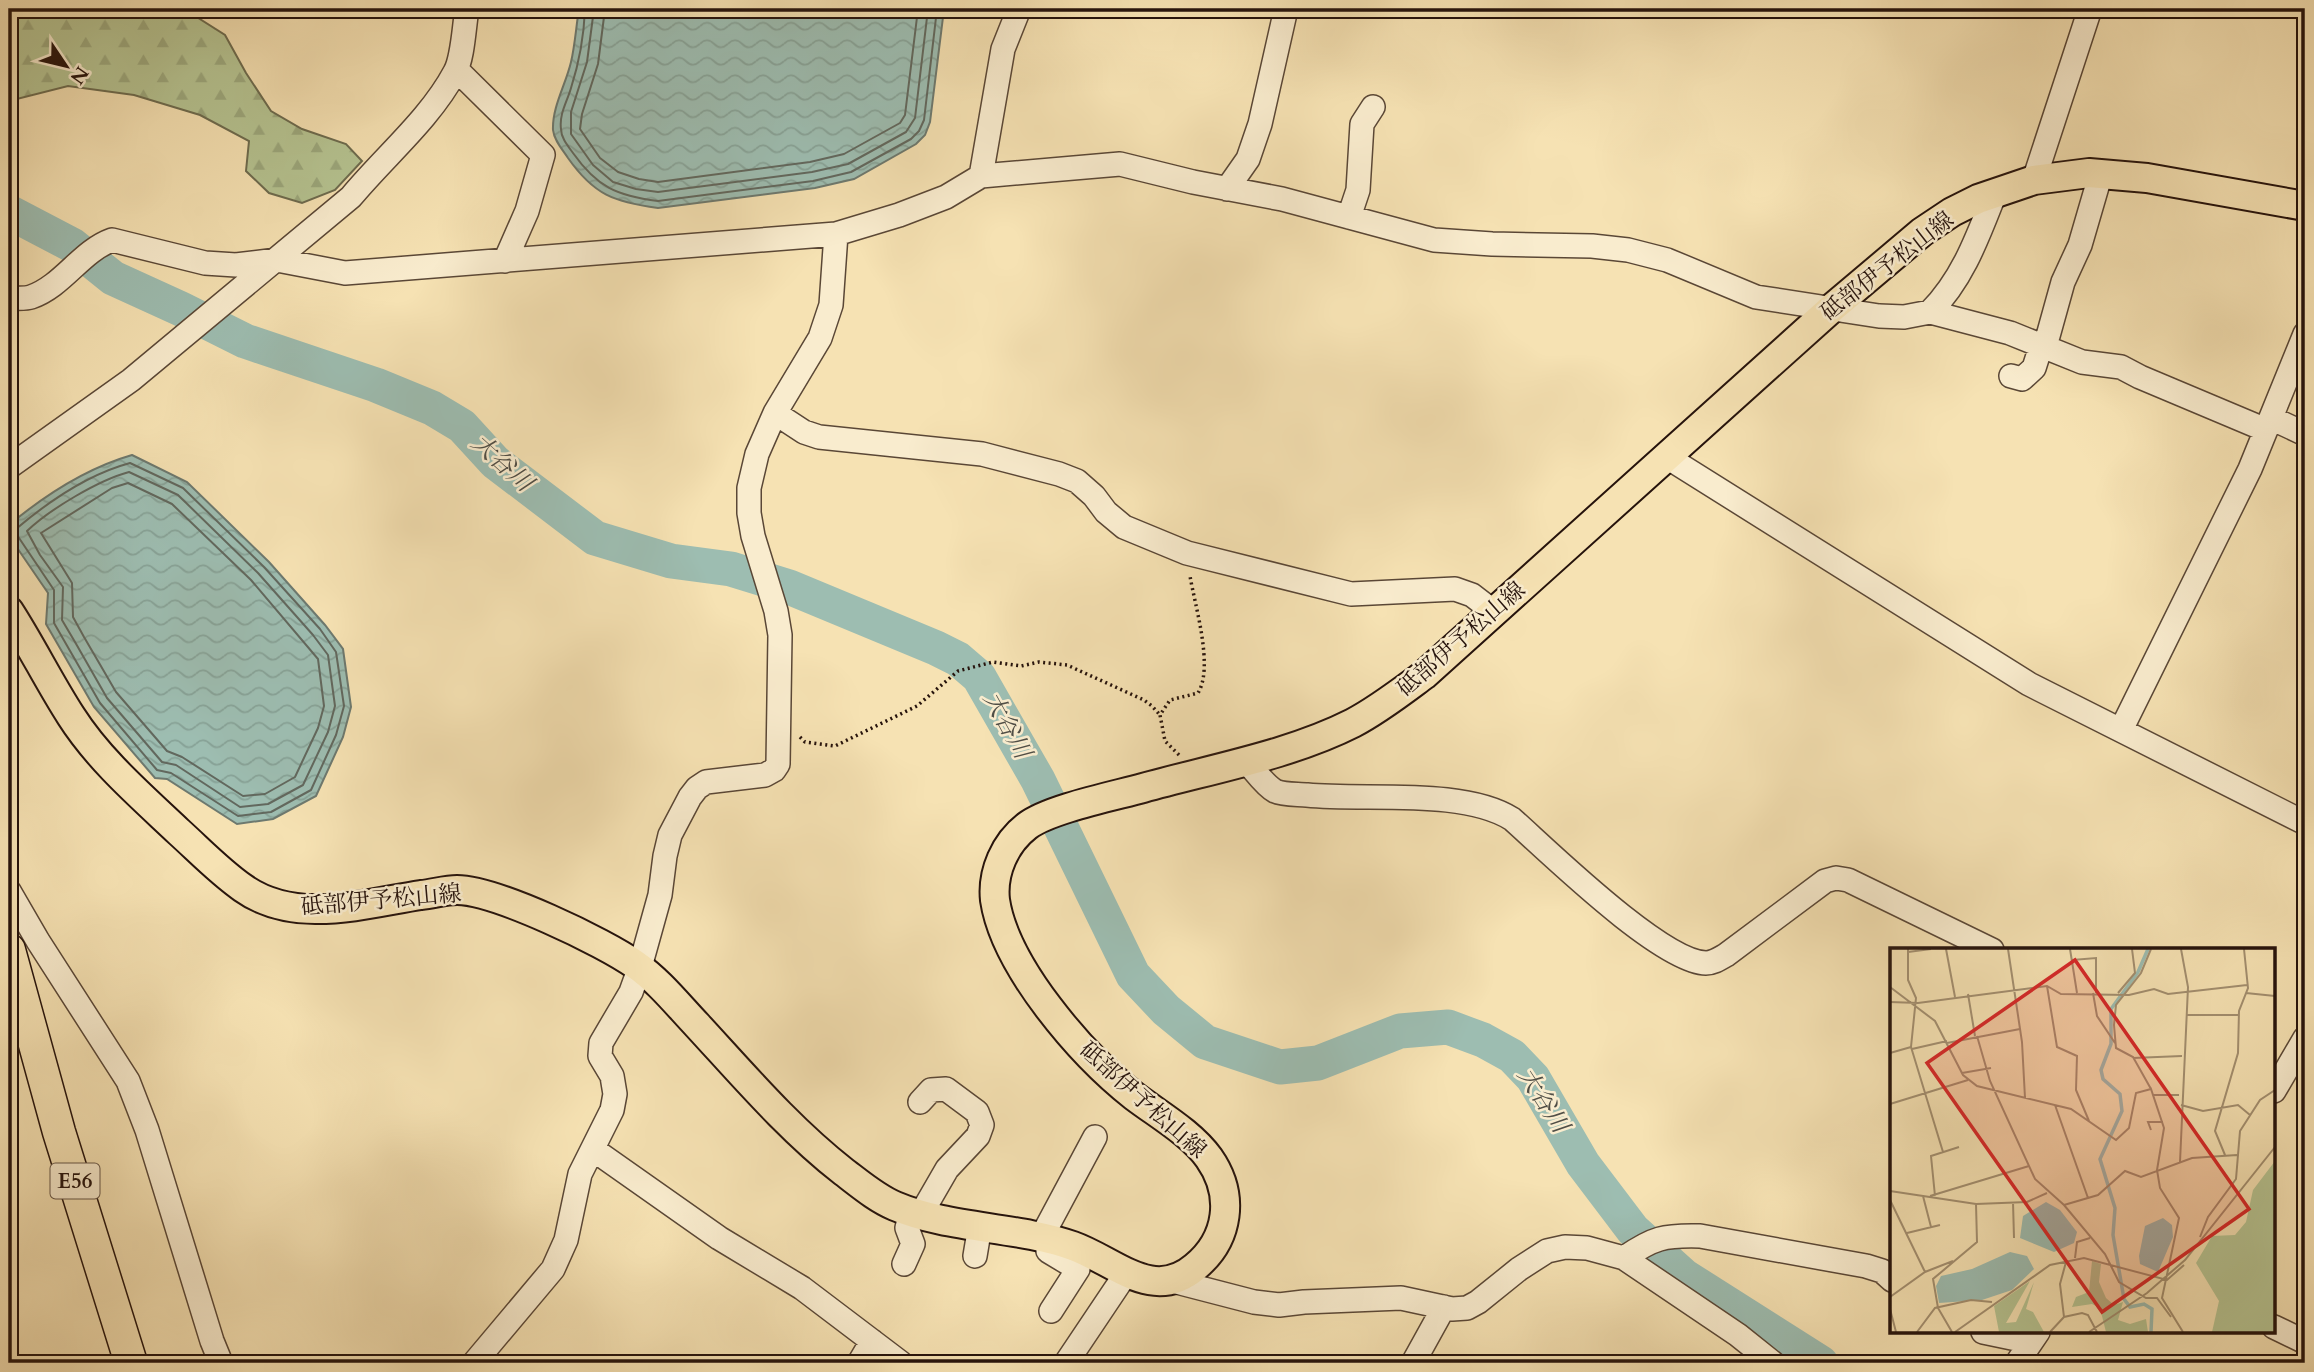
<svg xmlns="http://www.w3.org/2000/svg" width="2314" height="1372" font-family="Cardo,'Noto Serif JP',serif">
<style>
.forest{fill:url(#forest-firs);stroke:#6e6c4f;stroke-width:2}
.water{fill:url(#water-waves);stroke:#6d796f;stroke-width:2}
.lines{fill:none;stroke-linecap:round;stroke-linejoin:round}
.shore{stroke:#62685e;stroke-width:2}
.river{stroke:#9dbdb1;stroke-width:35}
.minor-casing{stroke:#5a4736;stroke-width:26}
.major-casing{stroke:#26130c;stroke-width:32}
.highway-casing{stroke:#26130c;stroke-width:35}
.path{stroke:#26130c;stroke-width:3.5;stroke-dasharray:2 3.5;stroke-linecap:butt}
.minor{stroke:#f9ecce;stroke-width:23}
.major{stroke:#f6e2b3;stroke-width:28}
.highway{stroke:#f6e2b3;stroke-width:32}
.labels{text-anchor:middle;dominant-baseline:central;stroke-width:5;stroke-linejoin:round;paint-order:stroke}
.shield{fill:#f9ecce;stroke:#655446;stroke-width:2}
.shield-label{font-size:21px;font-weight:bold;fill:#26130c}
.street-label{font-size:23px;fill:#26130c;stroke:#f9ecce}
.water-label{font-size:24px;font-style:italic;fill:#504e46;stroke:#f9ecce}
.inset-river{fill:none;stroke:#9dbdb1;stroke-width:3.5}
.inset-road{fill:none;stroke:#a38f70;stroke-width:2}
.view{fill:#d62828;fill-opacity:0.15;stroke:#d62828;stroke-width:3.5}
.inset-edge{fill:none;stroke:#26130c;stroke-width:3.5}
</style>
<defs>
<pattern id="forest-firs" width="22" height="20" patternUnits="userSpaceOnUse" patternTransform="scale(1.75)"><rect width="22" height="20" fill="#b6c492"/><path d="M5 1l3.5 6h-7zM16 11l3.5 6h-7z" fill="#9ca87d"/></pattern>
<pattern id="water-waves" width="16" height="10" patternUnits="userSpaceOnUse" patternTransform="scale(1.75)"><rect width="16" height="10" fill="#9dbdb1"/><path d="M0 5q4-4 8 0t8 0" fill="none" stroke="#87a297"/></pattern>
</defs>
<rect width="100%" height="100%" fill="#f6e2b3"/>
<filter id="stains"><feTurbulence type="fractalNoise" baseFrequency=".00286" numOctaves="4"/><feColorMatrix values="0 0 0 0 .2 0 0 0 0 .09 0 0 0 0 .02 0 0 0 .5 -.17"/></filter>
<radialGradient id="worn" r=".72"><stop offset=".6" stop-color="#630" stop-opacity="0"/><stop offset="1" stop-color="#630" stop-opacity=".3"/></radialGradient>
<path class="forest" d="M9 9H184L225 35 246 73 271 111 302 129 346 144 362 161 335 190 302 203 269 193 246 171 249 141 200 115 134 95 68 86 9 101Z"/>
<path class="water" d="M579 9H944L930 122 925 135 916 144 854 179 815 188 658 208C614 202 594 195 568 158 562 149 554 140 553 130 552 107 566 84 571 62 575 45 576 27 579 9Z
M132 455 187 482 269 562 325 625 343 649 351 707 343 737 316 796 273 819 237 824 167 779 155 778 94 707 46 624 48 593 9 536V525C45 495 87 468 132 455Z"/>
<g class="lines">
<path class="shore" d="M585 9C584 35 579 63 571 88 567 102 559 114 561 129 561 138 568 146 573 153 597 187 617 196 658 201L813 181 851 172 911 139 919 131 924 120 937 9
M594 9 587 62 571 112V134L593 165 613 182 636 189 658 192 812 172 848 164 906 132 915 118 928 9
M605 9 598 64 582 114 580 129 600 158 618 172 639 179 658 182 810 162 844 154 900 123 905 115 918 9
M130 463 183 488 264 567 320 629 336 652 344 706 336 735 311 790 271 812 238 816 171 773 157 770 100 703 54 623V590L15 532 16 529C49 501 89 474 130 463Z
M129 472 178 495 258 573 313 635 328 655 335 706 328 732 303 785 268 804 240 807 176 765 162 762 107 698 75 642 62 620 63 587 40 555 27 531C50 509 99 480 129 472Z
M128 483 172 504 251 580 318 659 324 706 318 728 295 777 265 794 243 796 182 757 167 751 116 692 84 637 73 617 72 583 41 533 112 488Z"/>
<path class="river" d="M9 212 72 245 113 278 181 309 245 341 376 385 432 408 462 426 495 462 595 538 671 561 731 569 789 587 936 648 958 659 979 677 1038 780 1133 975 1166 1010 1205 1042 1280 1067 1318 1063 1400 1031 1448 1027 1483 1040 1512 1056 1533 1078 1583 1164 1633 1230 1684 1276 1821 1363"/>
<g class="minor-casing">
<path id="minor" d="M457 70 543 155 527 211 505 261
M981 176 1003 49 1019 9
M2034 180 2090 9
M1227 189 1248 159 1260 124 1286 9
M1349 217 1358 190 1362 124 1373 107
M9 298C15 298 25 299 31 297 63 286 81 251 112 240L205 263 236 265 277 260 345 273 836 234 899 215 946 197 981 176 1120 164 1193 182 1282 199 1434 240 1492 244 1592 246 1628 250 1667 260 1756 297 1879 316 1904 317 1930 312 2010 333 2082 362 2121 367 2140 377 2266 430
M1930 312C1963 279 1978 236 1995 193
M2011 376 2022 379 2034 368 2041 346 2048 336 2063 282 2080 245 2101 173
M775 413 804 432 819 437 982 454 1059 474 1077 481 1094 496 1106 512 1124 527 1187 553 1351 594 1455 589 1472 595 1494 612
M2271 418 2305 434
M1667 457 2029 684 2305 823
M9 467 131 380 351 197C385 156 430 119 455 72 463 58 464 26 467 9
M2121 730 2250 469 2305 334
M1245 760C1254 769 1264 785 1275 791 1283 795 1298 794 1307 795 1365 801 1463 788 1512 819 1548 851 1661 962 1706 963 1713 963 1719 959 1726 955L1825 881 1836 878 1848 880 1992 950
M9 891 38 941 128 1081 147 1130 212 1341 221 1363
M2274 1091 2305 1038
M920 1102 931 1090 946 1089 977 1112 982 1125 978 1136 947 1169 921 1214
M594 1150 719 1238 802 1288 901 1363
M1041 1238 1095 1137
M1051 1240 1048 1251 1078 1269 1051 1311
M975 1256 980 1226
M1624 1258C1653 1238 1664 1235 1700 1236L1866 1266 1882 1271 1892 1280
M904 1264 913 1244 907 1228 911 1211
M1173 1281 1254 1302 1279 1305 1304 1302 1401 1298 1452 1309 1467 1308 1478 1302 1519 1269 1547 1251 1565 1247 1587 1248 1624 1258 1738 1335 1773 1363
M2274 1327 2305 1342
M1983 1332 2031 1342
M474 1363 553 1269 566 1240 580 1174 612 1110 615 1094 612 1076 600 1056 601 1043 631 992 640 967 660 895 665 856 670 835 690 797 697 788 706 782 765 775 774 770 778 764 780 635 776 611 753 536 749 513V488L757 454 775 413 820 338 831 305 836 234
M859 1363 872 1341
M1066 1363 1127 1272
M1413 1363 1444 1307
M2017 1363 2038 1332"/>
</g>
<g class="major-casing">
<path id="major" d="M9 611C31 645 49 682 71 716 99 760 141 796 179 832 200 851 220 872 243 888 295 925 363 904 421 895 433 894 445 890 457 890 495 890 604 942 636 965 659 981 678 1005 697 1025 744 1076 789 1129 844 1172 860 1184 876 1198 895 1206 949 1229 1016 1226 1073 1246 1115 1261 1153 1303 1195 1267 1229 1239 1235 1195 1209 1158 1191 1133 1159 1115 1134 1096 1082 1055 1005 967 995 900 992 872 1005 843 1027 826 1049 809 1114 796 1143 788 1211 769 1290 755 1353 723 1378 710 1401 692 1424 675L1832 308 1922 232 1952 212 1978 199 2034 180 2089 173 2147 178 2305 206"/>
</g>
<g class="highway-casing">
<path id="highway" d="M9 950 59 1132 131 1363"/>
</g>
<path class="path" d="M800 737 805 742 835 746 917 706 958 671 993 662 1021 666 1039 662 1067 665 1144 700 1152 706 1160 715
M1179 755 1165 741 1160 715 1170 700 1198 693C1214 667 1195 606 1190 576"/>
<use href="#minor" class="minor"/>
<use href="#major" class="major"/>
<use href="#highway" class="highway"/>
</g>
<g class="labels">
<rect class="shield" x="50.5" y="1163.5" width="49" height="35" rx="5"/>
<g class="shield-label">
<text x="75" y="1181">E56</text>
</g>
<g class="street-label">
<text transform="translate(1887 266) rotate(-38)">砥部伊予松山線</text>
<text transform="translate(1461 639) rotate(-41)">砥部伊予松山線</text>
<text transform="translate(381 900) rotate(-5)">砥部伊予松山線</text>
<text transform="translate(1143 1100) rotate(42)">砥部伊予松山線</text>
</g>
<g class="water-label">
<text transform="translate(502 463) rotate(42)">大谷川</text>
<text transform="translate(1007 725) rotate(61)">大谷川</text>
<text transform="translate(1543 1100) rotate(57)">大谷川</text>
</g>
</g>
<g transform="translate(1890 948)">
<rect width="385" height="385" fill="#f6e2b3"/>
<path d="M385 213V384H322L329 353 306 315 322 288 345 287 356 274 363 242ZM202 313 211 316 209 334 216 350 224 357 233 354 228 372 240 376 256 371 258 384H216L210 360 202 356 182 359 186 349 199 344ZM140 333 116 375 126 374 144 334 136 361 143 364 154 384H109L104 358Z" fill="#b6c492"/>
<path d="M156 254 170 262 187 284 184 295 164 304 130 290 133 268ZM273 270 282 277 283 289 268 324 250 316 249 308 255 278ZM120 304 137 308 144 321 122 342 92 352 49 355 46 338 51 328 82 321Z" fill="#9dbdb1"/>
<path class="inset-river" d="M258 1 248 24 221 61V96L211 122 213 131 230 146 232 163 210 211 225 260 223 287 234 351 240 359 254 356 262 361 261 384"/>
<path class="inset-road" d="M18 1V32L26 50 21 99 53 204M56 1 65 49M118 1 132 94 135 150M180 1 187 45M18 4 41 1M182 12 206 10V45M157 38 167 99 187 108 186 142 199 173M0 39 45 73 73 127 87 138 181 161 226 192 239 180 246 145 261 141 274 180 267 222 270 240 289 270 272 350 293 384M203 45 207 68 225 95M228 45 245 25 242 1M356 45 385 48M78 46 85 88M0 54 28 55 157 38 171 46 239 47 264 41 278 46 357 37M296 67H349M87 88 100 133 145 231 174 257 215 306 229 334 256 350H267L281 369M57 95 130 81M22 101 57 93M0 105 21 99M243 110 292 108M72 125 101 120M261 141 243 109 226 100 224 77 226 57 251 25 261 1M263 147H289M0 156 78 132M165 157 198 250M291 157 313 163 348 157 360 167M261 182 258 174H273M335 207 325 183 348 105 349 63 358 40 354 1M290 214 298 39 291 1M0 243 86 256 137 254 157 245M33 248 41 279M40 248 139 218M45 248 41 208 69 199M0 252 35 324M123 254 124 290M174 257 208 247 235 223 251 229 302 210 347 207M17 285 50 277M310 289 318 269 346 231 350 183 370 152 385 142M185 310 187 294 200 290M0 349 35 324 63 313M0 361 6 384M174 369 170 336 176 314M27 384 45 360 81 352 102 354M62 384 48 360 43 331 87 294 86 256M65 384 160 317 194 310 277 332 294 317M160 384 174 369 192 365 198 367 207 384M199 384 257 345 295 312 385 199"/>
<path class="view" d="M185 12 359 261 212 364 37 115Z"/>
<rect width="385" height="385" class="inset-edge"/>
</g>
<rect width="2314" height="1372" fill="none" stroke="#f6e2b3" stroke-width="35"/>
<rect x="10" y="10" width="2293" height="1351" fill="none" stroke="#26130c" stroke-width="3.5"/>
<rect x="18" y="18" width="2279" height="1337" fill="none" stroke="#26130c" stroke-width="2"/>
<g transform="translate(66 66) rotate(125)" stroke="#f9ecce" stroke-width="5" paint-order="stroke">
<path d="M0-5L12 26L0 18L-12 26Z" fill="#26130c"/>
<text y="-10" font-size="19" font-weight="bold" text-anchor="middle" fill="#26130c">N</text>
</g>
<rect width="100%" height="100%" filter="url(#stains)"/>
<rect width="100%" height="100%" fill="url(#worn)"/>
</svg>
